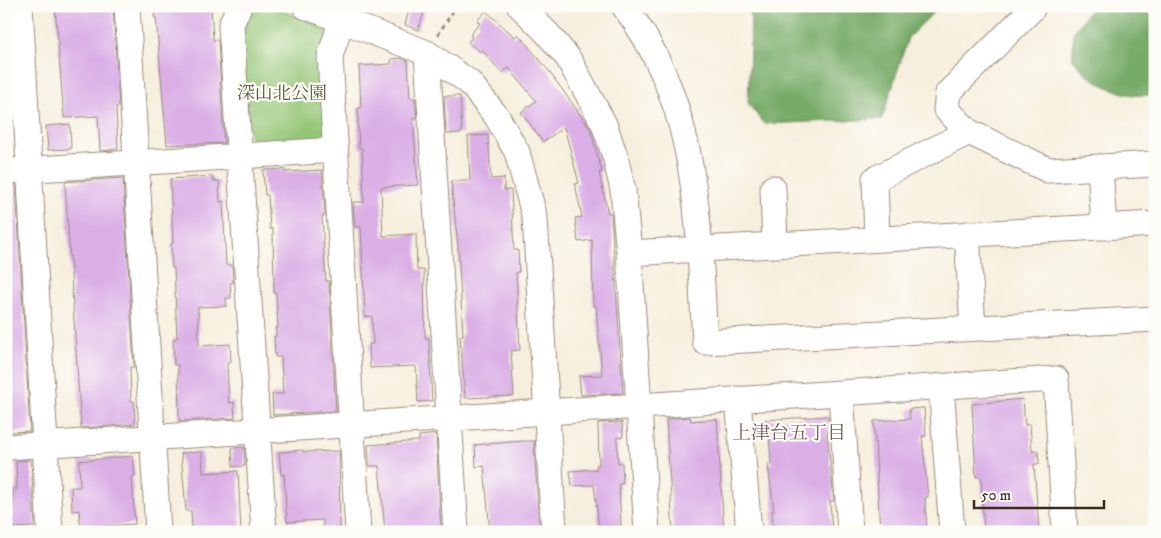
<svg xmlns="http://www.w3.org/2000/svg" width="1161" height="538" font-family="'IM FELL DW Pica','Noto Serif JP',serif">
<style>
.green{fill:#94c676;stroke:#68784a}
.forest{fill:#77ab67;stroke:#596a42}
.building{fill:#daafe6}
.lines{fill:none;stroke-linecap:round;stroke-linejoin:round}
.minor-casing{stroke:#988c7e;stroke-width:27}
.path{stroke:#988c7e;stroke-width:3;stroke-dasharray:4 4;stroke-linecap:butt}
.minor{stroke:#fff;stroke-width:25}
.labels{text-anchor:middle;dominant-baseline:central;stroke-width:4.5;stroke-linejoin:round;paint-order:stroke}
.park-label{font-size:18px;fill:#565938;stroke:#fdfcf7}
.neighbourhood-label{font-size:19px;fill:#735964;stroke:#fdfcf7}
</style>
<rect width="100%" height="100%" fill="#fdfcf7"/>
<filter id="ink" filterUnits="userSpaceOnUse"><feTurbulence type="fractalNoise" baseFrequency=".02" numOctaves="2"/><feDisplacementMap in="SourceGraphic" scale="10" xChannelSelector="R" yChannelSelector="G"/><feConvolveMatrix kernelMatrix="1 2 1 2 8 2 1 2 1" color-interpolation-filters="sRGB"/></filter>
<filter id="wash" filterUnits="userSpaceOnUse"><feTurbulence type="fractalNoise" baseFrequency=".0096" numOctaves="4" result="noise"/><feDisplacementMap in="SourceGraphic" scale="20" xChannelSelector="R" yChannelSelector="G"/><feGaussianBlur stdDeviation="1.12" result="paint"/><feColorMatrix in="noise" values="0 0 0 0 0 0 0 0 0 0 0 0 0 0 0 0 0 1.4 0 .05"/><feComposite in="paint" operator="in"/></filter>
<g filter="url(#wash)">
<rect width="100%" height="100%" fill="#f6efdd"/>
<path class="green" d="M247 6H270L327 27 326 137 319 144 251 147 238 27Z"/>
<path class="forest" d="M746 6H940L908 38 882 119 764 124 748 103 751 19Z
M1093 6H1155V93C1136 101 1105 88 1089 76 1083 72 1078 64 1073 59V33Z"/>
<g id="blocks">
<path class="building" d="M55 6H113L119 106 116 107 118 149 100 151 98 116 64 118Z
M157 6H211L213 40H218L224 143 167 145 156 18 154 17Z
M410 6 425 10 418 30 405 25Z
M486 11 515 37 518 34 548 70 590 128 602 172H599L608 213H611L623 393 581 395 579 376 602 375 596 306H593L592 240 578 242 575 218 582 217 575 184 579 183 564 127 543 142 521 112 536 101 509 68 502 73 482 50 480 52 468 42 472 37 470 35 480 23 477 21Z
M400 58 408 61 410 98H415L417 118H413L418 185 381 187 383 236 416 234 417 270H424L425 338H429L432 401 418 402 416 366 370 368 369 344H373L372 316 365 317 361 227H355L353 202H364L362 148H359L358 129V108H361L359 66 391 64V59Z
M444 96H460L462 133 446 134Z
M70 124 71 149 48 150 46 126Z
M488 135 491 179 504 178V190H511L514 250H518L519 272H516L520 350 511 351 514 396 465 398 460 336 463 335 458 246 451 181H470L468 136Z
M285 169V172L322 170 325 216H322L324 253 326 281H329L336 411 273 415 272 394H283L281 357H275L274 337 276 336V328H278L276 293H274L273 229H270L268 195H265L263 170Z
M212 176 213 181H219L220 202 223 201 226 265H232L233 283H230L231 298H226L227 306 198 307 199 346 230 344 231 363H227L229 403 234 402 235 418 179 421 178 365H174L173 339 177 338 174 268H172L171 244 173 243 170 179Z
M123 178 134 367H130L131 401H134L135 424 81 428 65 182Z
M6 185H16L30 431 8 432 6 409H10L8 377H6Z
M1023 399 1025 425 1030 424 1032 451H1038L1039 464H1034L1039 531 984 532 981 477H976L972 404Z
M924 408 926 436H922L928 497 925 498 927 532H880L874 421 910 419 909 409Z
M828 416 829 432H827L834 501H830L832 532H773L772 511H774L768 464H771L769 434 765 435 764 420Z
M690 417 691 421 717 419 724 532H673L666 419Z
M622 422 623 437H617L618 463H622L623 483 619 484 621 526 599 527 594 485 572 486 570 471 597 469 596 465H599L598 423Z
M436 434 441 532H385L379 466H369L368 445 419 441V436Z
M524 441H534L539 530 490 532 484 466 476 467 475 445Z
M244 447 245 466 233 467 232 448Z
M303 450V452L339 451 340 528 323 529V520L287 522 284 474 281 475 279 452Z
M202 452 203 473 238 471 241 532H192L191 511H186L181 453Z
M133 456 135 477H132L135 524 104 526 105 532H81L79 510 72 511 71 487H80L79 461Z
M31 460 35 527 12 528 13 489H17L16 461Z"/>
</g>
</g>
<g filter="url(#ink)">
<use href="#blocks" fill-opacity="0" stroke="#988c7e" stroke-width="1"/>
<g class="lines">
<g class="minor-casing">
<path id="minor" d="M20 6 50 532
M127 6 158 532
M239 6 231 25 264 532
M305 6 427 53 469 82 497 117 517 152 535 218 554 532
M520 6 547 33 568 58 604 124 615 156 623 190 629 253 647 532
M624 6C700 106 698 223 705 342L1155 319
M342 20 330 56 358 532
M427 53 456 532
M969 132 946 109 948 93 1032 9
M1100 167 1104 227
M6 171 335 150
M773 188 775 245
M967 234 973 328
M877 239 875 179 969 132 1048 170 1155 164
M629 253 1155 224
M941 386 952 532
M841 393 850 532
M738 399 749 532
M6 447 1056 379 1065 532"/>
</g>
<path class="path" d="M438 35 456 6"/>
<use href="#minor" class="minor"/>
</g>
</g>
<g class="labels">
<g class="park-label">
<text x="282" y="94">深山北公園</text>
</g>
<g class="neighbourhood-label">
<text x="789" y="433">上津台五丁目</text>
</g>
</g>
<rect width="1161" height="538" fill="none" stroke="#fdfcf7" stroke-width="25"/>
<path d="M974 500v8h130v-8" fill="none" stroke="#3b2a1e" stroke-width="2.5"/>
<text x="981" y="500" font-size="15" fill="#3b2a1e" stroke="#fdfcf7" stroke-width="4" paint-order="stroke">50 m</text>
</svg>
